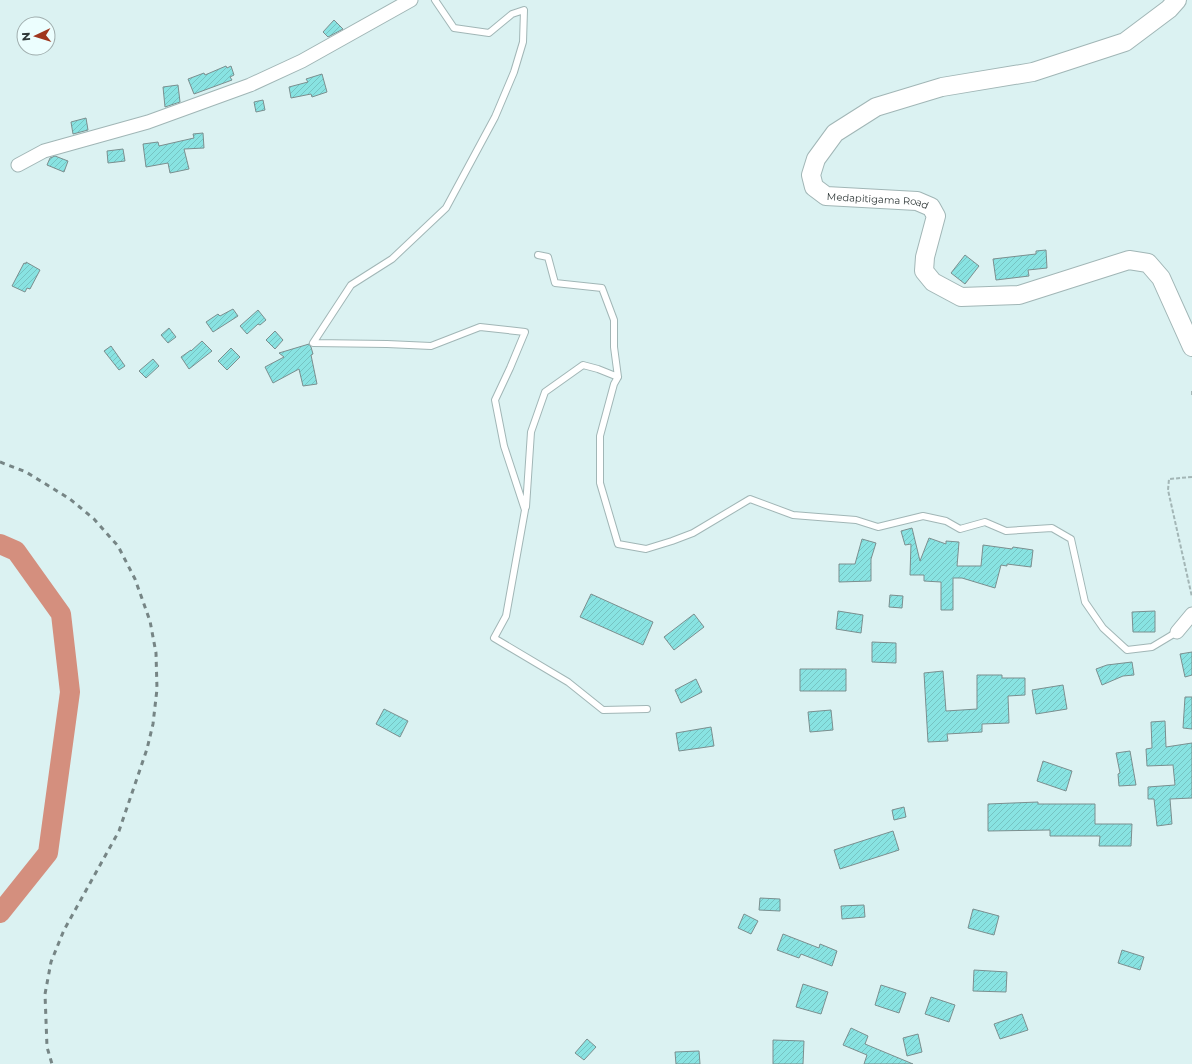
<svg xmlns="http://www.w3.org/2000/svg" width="1192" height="1064" font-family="Montserrat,sans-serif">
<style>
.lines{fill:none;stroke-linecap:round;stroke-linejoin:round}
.river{stroke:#d48f7e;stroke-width:20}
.building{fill:url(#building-hatch);stroke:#7b8f8f}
.lane-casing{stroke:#a1b6b6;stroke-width:8}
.street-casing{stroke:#a1b6b6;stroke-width:15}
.secondary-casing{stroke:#a1b6b6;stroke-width:20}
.path{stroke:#a3b6b6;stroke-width:2;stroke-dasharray:4 2;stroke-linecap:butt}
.lane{stroke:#fff;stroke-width:6}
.street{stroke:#fff;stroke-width:13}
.secondary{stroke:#fff;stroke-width:18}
.rail{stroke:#768585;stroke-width:3;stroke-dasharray:5 5;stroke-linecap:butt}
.labels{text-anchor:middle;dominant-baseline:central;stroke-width:4;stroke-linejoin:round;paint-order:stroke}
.street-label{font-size:10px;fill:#2e3737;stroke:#ecfefe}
</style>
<defs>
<pattern id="building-hatch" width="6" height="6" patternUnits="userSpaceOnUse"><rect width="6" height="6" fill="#88e3e2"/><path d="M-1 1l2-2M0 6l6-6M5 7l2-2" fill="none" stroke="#76c3c2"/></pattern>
</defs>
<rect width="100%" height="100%" fill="#dbf2f2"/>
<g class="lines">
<path class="river" d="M0 544 16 551 61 614 70 692 48 853 0 913"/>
</g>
<path class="building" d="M334 20 343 29 328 37 323 32Z
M226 66 227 68 231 66 234 75 230 77 232 80 194 94 188 79 204 73 205 75Z
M322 74 327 92 312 97 311 94 291 98 289 87 308 82 306 79Z
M178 85 180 102 165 107 163 87Z
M263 100 265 110 256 112 254 102Z
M86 118 88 130 73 134 71 122Z
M203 133 204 148 184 149 189 169 170 173 168 163 146 167 143 144 158 142 159 146 194 138 193 134Z
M123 149 125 161 108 163 107 151Z
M55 156 68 161 64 172 47 165 50 158Z
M1046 250 1047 268 1028 270 1029 276 996 280 993 259 1036 254V251Z
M965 255 979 266 965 284 951 273Z
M26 262 40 270 30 289 27 288 25 292 12 286 24 263 26 264Z
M233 309 238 316 213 332 206 322 218 314 220 316Z
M258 310 266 320 260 325 258 324 247 334 240 326Z
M169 328 176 337 168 343 161 335Z
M275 331 283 340 275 349 266 340Z
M202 341 212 351 189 369 181 357 191 350V351Z
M309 344 311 347 313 354 311 355 317 384 303 386 299 369 273 383 265 367 284 357 279 353Z
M111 346 125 366 119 370 104 351Z
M231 348 240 357 227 370 218 361Z
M153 359 159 366 146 378 139 371Z
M912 528 920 561 929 538 946 544V541L959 542 957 566H981L983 545 1012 549 1013 547 1033 550 1031 567 1007 564V566L1001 565 995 588 962 578H953V610H941V582L924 581V575H910L911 544 905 545 901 531Z
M862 539 876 543 871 559V581L839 582V564H855Z
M591 594 653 622 643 645 580 617Z
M890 595 903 596 902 608 889 607Z
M838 611 863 615 861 633 836 629Z
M1155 611V632H1133L1132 612Z
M694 614 704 627 674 650 664 637Z
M872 642 896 643V663L872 662Z
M1192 652V675L1185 677 1180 654Z
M1132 662 1134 675 1123 676 1102 685 1096 669 1107 665Z
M800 669H846V691H800Z
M943 671 946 711 977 709V675H1002V678H1025V695L1008 696 1009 723 982 724V732L947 734 948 741 928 742 924 673Z
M696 679 702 692 681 703 675 690Z
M1063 685 1067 709 1036 714 1032 690Z
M1185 697H1192V729L1183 728Z
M384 709 408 721 400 737 376 724Z
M831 710 833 730 810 732 808 712Z
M1165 721 1166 747 1192 743V798L1170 799 1172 824 1157 826 1154 799H1148V787L1175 785 1173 765 1147 766 1146 749 1152 748 1151 722Z
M711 727 714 746 679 751 676 733Z
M1130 751 1136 785 1119 786 1118 774 1120 773 1116 753Z
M1043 761 1072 771 1066 791 1037 781Z
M1038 802V804H1095V824H1132L1131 846H1099L1100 836H1050V830L988 831V804Z
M904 807 906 817 894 820 892 810Z
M893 831 899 850 840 869 834 850Z
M760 898 780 899V911L759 910Z
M864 905 865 917 842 919 841 906Z
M973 909 999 916 994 935 968 928Z
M744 914 758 921 751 934 738 928Z
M783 934 819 948 820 944 837 951 832 966 801 954 799 958 777 950Z
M1122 950 1144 957 1140 970 1118 963Z
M974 970 1007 972 1006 992 973 991Z
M803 984 828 992 821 1014 796 1007Z
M881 985 906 993 899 1013 875 1005Z
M931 997 955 1005 949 1022 925 1014Z
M1022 1014 1028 1030 1000 1039 994 1024Z
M851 1028 868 1036 865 1044 913 1064H864L867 1055 843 1045Z
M918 1034 922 1052 907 1056 903 1038Z
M587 1039 596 1047 584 1060 575 1053Z
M773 1040 804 1041 803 1064H773Z
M699 1051 700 1064H676L675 1052Z"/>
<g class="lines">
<g class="lane-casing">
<path id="lane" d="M435 0 454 28 489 33 512 14 524 10 523 42 514 72 495 117 446 208 392 259 351 285 313 343 387 344 431 346 480 327 525 332 510 368 495 400 504 446 525 510 506 616 494 638 568 682 603 710 647 709
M538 255 548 257 555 283 602 288 614 320V347L618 377
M526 507 531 432 545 392 583 365 598 369 618 377 614 384 600 436V483L618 544 646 549 672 541 693 533 750 499 793 515 856 520 878 527 923 516 946 521 960 529 985 522 1006 531 1052 528 1071 539 1085 602 1103 628 1127 650 1152 647 1177 632"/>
</g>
<g class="street-casing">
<path id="street" d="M18 165 44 151 148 122 250 85 302 61 411 0
M1177 632 1192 614"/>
</g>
<g class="secondary-casing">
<g id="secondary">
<path id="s1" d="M1177 0 1169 9 1125 42 1033 72 942 87 876 107 835 133 816 159 811 175 814 187 826 196 917 201 931 207 936 216 925 257 924 271 933 282 961 297 1019 295 1129 260 1148 263 1161 278 1192 347"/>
</g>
</g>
<path class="path" d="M1192 391V397
M1192 477 1169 479 1168 490 1192 597"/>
<use href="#lane" class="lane"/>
<use href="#street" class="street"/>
<use href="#secondary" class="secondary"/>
<path class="rail" d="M0 462 26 472 70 499 94 519 118 546 135 579 150 621 156 653 157 689 153 724 147 749 119 831 64 930 51 962 45 994 47 1047 52 1064"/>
</g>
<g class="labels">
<g class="street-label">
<text stroke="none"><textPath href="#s1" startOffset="502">Medapitigama Road</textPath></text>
</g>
</g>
<g transform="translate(36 36) rotate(266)"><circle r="19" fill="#ecfefe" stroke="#a0aeae"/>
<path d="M0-3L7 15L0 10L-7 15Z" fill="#9f371e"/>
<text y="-6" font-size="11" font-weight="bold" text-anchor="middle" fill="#2e3737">N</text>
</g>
</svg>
